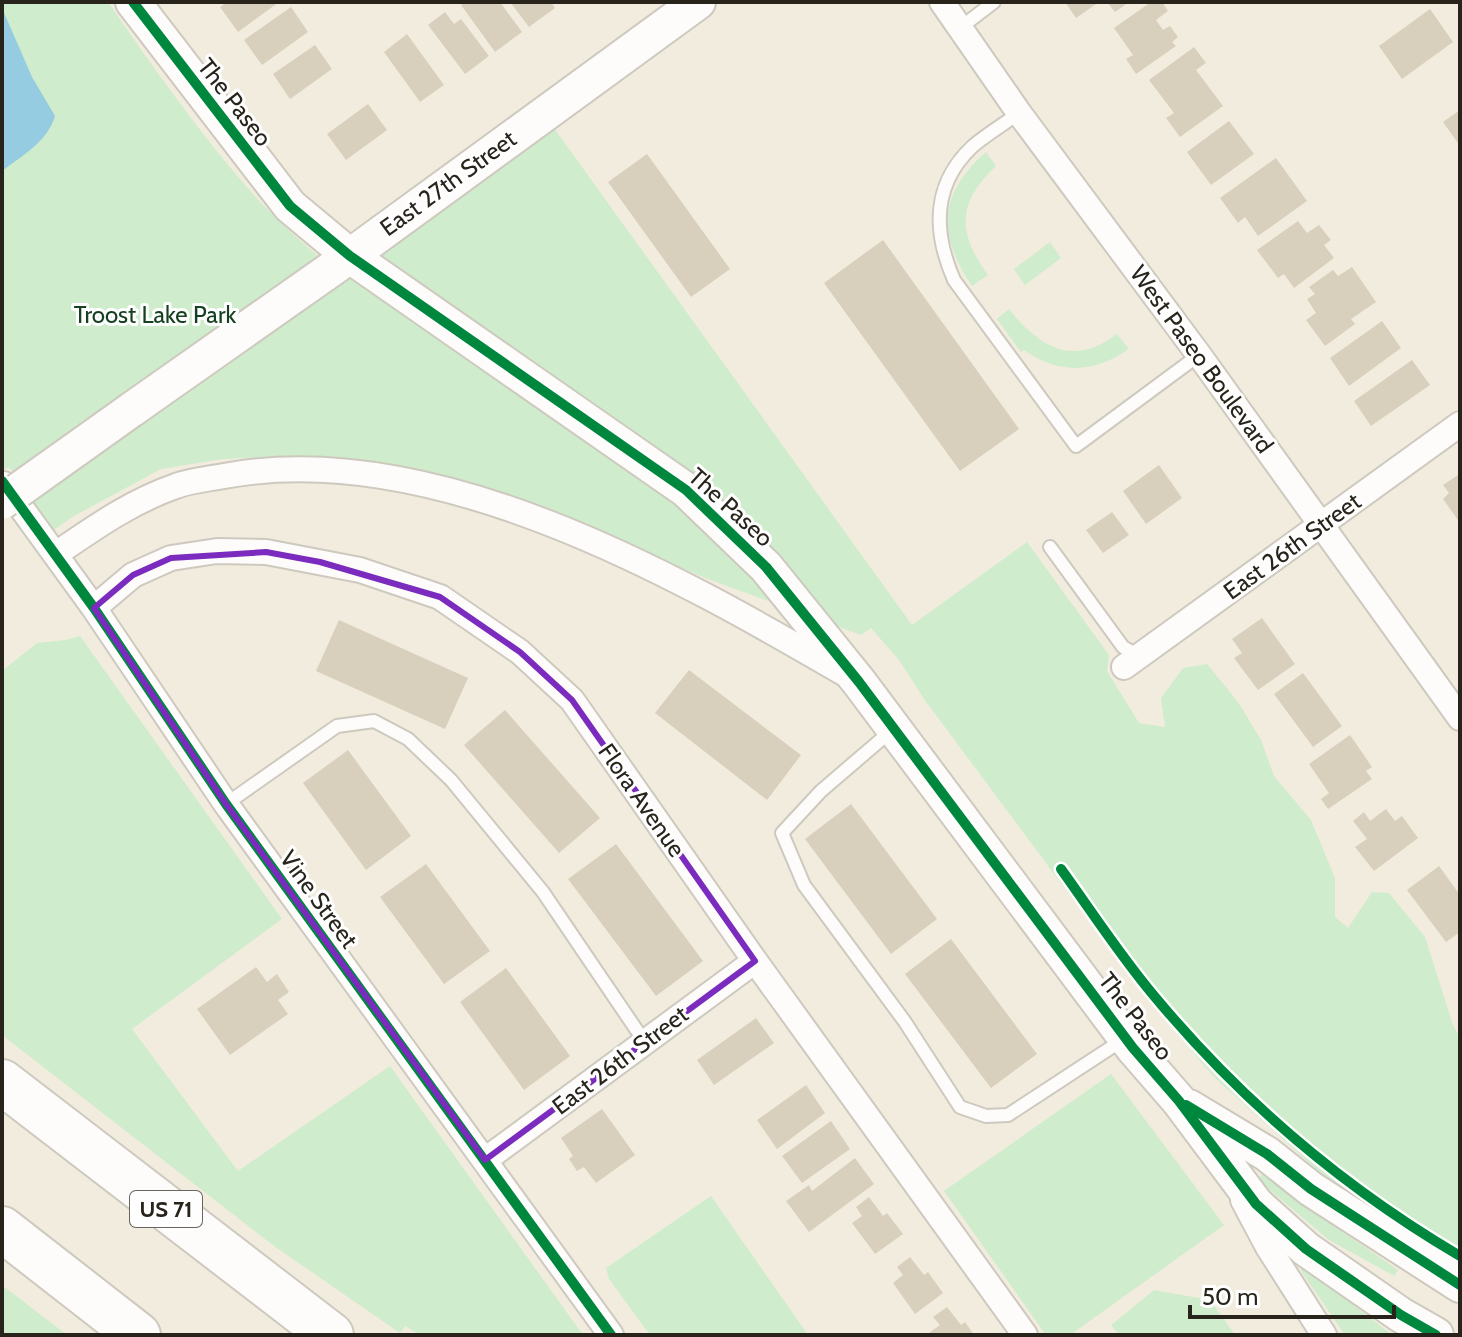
<svg xmlns="http://www.w3.org/2000/svg" width="1462" height="1337" font-family="Cabin,sans-serif">
<style>
.green{fill:#cfeccc}
.water{fill:#96cce1}
.building{fill:#d8d0bc}
.lines{fill:none;stroke-linecap:round;stroke-linejoin:round}
.lane-casing{stroke:#cec9bf;stroke-width:16}
.street-casing{stroke:#cec9bf;stroke-width:28}
.secondary-casing{stroke:#cec9bf;stroke-width:38}
.highway-casing{stroke:#cec9bf;stroke-width:48}
.lane{stroke:#fdfcfa;stroke-width:12}
.street{stroke:#fdfcfa;stroke-width:24}
.secondary{stroke:#fdfcfa;stroke-width:34}
.highway{stroke:#fdfcfa;stroke-width:44}
.secondary-bridge-casing{stroke:#cec9bf;stroke-width:38;stroke-linecap:butt}
.secondary-bridge{stroke:#fdfcfa;stroke-width:34}
.cycleway-casing{stroke:#fefefe;stroke-width:15}
.cycleway{stroke:#00873e;stroke-width:10}
.marked{fill:none;stroke:#7b2cbf;stroke-width:6;stroke-linejoin:round}
.labels{text-anchor:middle;dominant-baseline:central;stroke-width:6;stroke-linejoin:round;paint-order:stroke}
.shield{fill:#fefefe;stroke:#68655f;stroke-width:2}
.shield-label{font-size:22px;font-weight:bold;fill:#28241b}
.street-label{font-size:24px;fill:#28241b;stroke:#fefefe}
.park-label{font-size:24px;fill:#154120;stroke:#fefefe}
</style>
<rect width="100%" height="100%" fill="#f2ecdf"/>
<path class="green" d="M2 2H108C153 67 200 134 252 193 280 224 311 250 342 277L551 124 912 625 1027 542 1109 655 1107 671 1139 723 1165 727 1161 698 1183 668 1207 664 1238 702 1261 740 1274 776 1311 820 1335 878V917L1348 928 1372 892 1389 893 1425 937 1453 1025 1460 1038V1267L1316 1169 1214 1077 1163 1017 1084 914 924 699 899 660 871 628 861 635 708 579 498 491 420 472 356 460 290 456 223 459 161 469 74 516 54 530 9 467 2 471Z
M986 152 996 166C957 203 957 232 988 275L972 286C937 235 938 194 986 152Z
M1050 242 1061 258 1025 285 1014 269Z
M1009 309C1040 348 1074 367 1117 334L1129 349C1094 373 1059 375 1024 350L1021 352 997 319Z
M80 636 282 919 132 1029 238 1171 390 1066 583 1335H420L405 1326 400 1333 274 1246 2 1035V671L37 643 66 640Z
M1111 1074 1224 1225 1070 1335H1046L944 1191Z
M1264 1172 1315 1213 1398 1270 1394 1276 1329 1240 1258 1180Z
M711 1196 808 1335H650L609 1279 606 1268Z
M1302 1266 1308 1269 1392 1335H1345L1301 1271Z
M2 1285 67 1335H2Z
M1154 1290 1210 1300 1235 1335H1119L1111 1325Z"/>
<path class="water" d="M2 8 32 77 55 116C48 141 22 156 2 171Z"/>
<path class="building" d="M227 2H279L238 32 220 7Z
M465 2H500L522 32 495 52 461 5Z
M510 2H551L555 8 529 27Z
M1065 2H1099L1076 18Z
M1107 2H1129L1115 12Z
M1151 2H1162L1168 11 1156 20 1163 30 1170 26 1178 37 1172 42 1176 46 1136 74 1126 59 1133 55 1114 28Z
M291 7 308 32 262 65 244 40Z
M1430 9 1453 42 1402 79 1379 46Z
M445 12 454 24 461 19 489 56 465 74 428 25Z
M407 34 444 85 420 102 384 52Z
M315 45 332 69 290 99 273 74Z
M1194 47 1206 63 1196 70 1223 106 1180 137 1166 118 1174 113 1149 80Z
M368 104 387 130 346 160 327 134Z
M1460 110V146L1443 122Z
M1229 121 1254 154 1211 185 1187 152Z
M647 154 730 269 691 297 608 182Z
M1276 158 1307 201 1258 236 1245 217 1238 223 1220 198Z
M1298 221 1307 233 1319 225 1331 240 1324 245 1334 258 1294 288 1284 274 1278 278 1257 250Z
M883 240 1019 429 960 471 824 283Z
M1352 267 1376 302 1351 319 1355 324 1325 346 1306 320 1316 313 1307 299 1315 294 1309 287 1333 270 1338 276Z
M1382 321 1401 348 1349 386 1330 358Z
M1412 360 1430 385 1371 426 1354 401Z
M1159 465 1182 498 1146 524 1123 491Z
M1458 475 1460 478V523L1443 499 1449 493 1443 485Z
M1112 512 1129 535 1103 553 1086 530Z
M1262 618 1295 664 1258 690 1234 658 1242 653 1232 639Z
M339 620 468 678 445 729 316 671Z
M689 670 801 755 767 800 655 713Z
M1303 673 1342 726 1313 747 1274 694Z
M505 710 600 818 559 853 464 745Z
M1350 735 1372 767 1366 771 1372 779 1328 809 1321 799 1329 793 1309 764Z
M348 750 411 836 366 870 303 783Z
M851 804 937 919 891 954 805 839Z
M1386 809 1395 821 1402 816 1418 838 1374 871 1355 847 1367 839 1353 821 1364 812 1370 821Z
M616 844 703 961 656 996 568 879Z
M426 864 490 951 444 984 380 897Z
M1439 866 1460 895V932L1446 942 1407 890Z
M951 939 1037 1054 991 1088 905 974Z
M256 967 267 982 277 974 289 992 278 1000 288 1014 230 1055 197 1009Z
M506 968 570 1056 524 1090 460 1002Z
M756 1018 774 1043 714 1085 697 1060Z
M806 1085 825 1113 777 1149 757 1120Z
M602 1109 635 1155 596 1183 584 1167 577 1171 569 1159 573 1156 561 1138Z
M831 1121 850 1149 802 1183 782 1156Z
M855 1158 874 1184 809 1232 786 1201 809 1185 812 1191Z
M869 1197 883 1216 887 1213 903 1234 875 1254 852 1223 862 1216 856 1207Z
M910 1257 924 1275 928 1272 943 1293 915 1314 893 1283 903 1275 897 1267Z
M947 1307 961 1325 965 1322 974 1335H931L929 1333 940 1325 933 1317Z"/>
<g class="lines">
<g class="lane-casing">
<path id="lane" d="M960 28 994 2
M1019 113C1004 124 987 134 973 146 932 184 933 232 954 280L1076 446 1199 355
M1050 547 1123 647 1139 656
M891 731 821 791 782 833 804 885 905 1022 960 1107 986 1116 1008 1115 1124 1039
M226 804 337 726 374 721 408 739 451 780 543 892 644 1041"/>
</g>
<g class="street-casing">
<path id="street" d="M942 2 1019 113 1199 355 1460 718
M4 484 94 608 226 804 611 1335
M56 554C94 528 132 501 176 486 191 480 208 479 224 476 431 437 672 573 845 674
M94 608 133 575 171 558 217 551 266 552 360 570 440 597 520 652 572 700 755 961 1025 1335
M1124 667 1460 424
M485 1160 755 961
M1243 1200 1268 1247 1324 1335"/>
</g>
<g class="secondary-casing">
<path id="secondary" d="M133 2 290 206 350 256 686 490 766 567 859 682 1133 1048 1179 1101 1256 1204 1306 1249 1401 1315 1436 1335
M131 410 350 256 698 2
M1189 1107 1267 1154 1311 1189 1460 1285"/>
</g>
<g class="highway-casing">
<path id="highway" d="M2 1082 331 1335
M2 1229 138 1335"/>
</g>
<use href="#lane" class="lane"/>
<use href="#street" class="street"/>
<use href="#secondary" class="secondary"/>
<use href="#highway" class="highway"/>
<g class="secondary-bridge-casing">
<path id="secondary-bridge" d="M2 502 131 410"/>
</g>
<use href="#secondary-bridge" class="secondary-bridge"/>
<g class="cycleway-casing">
<path id="cycleway" d="M133 2 290 206 350 256 686 490 766 567 859 682 1133 1048 1179 1101 1256 1204 1306 1249 1401 1315 1436 1335
M2 481 94 608 226 804 611 1335
M1061 869C1092 912 1121 957 1155 997 1241 1100 1344 1188 1460 1256
M1186 1105 1267 1154 1311 1189 1460 1285"/>
</g>
<use href="#cycleway" class="cycleway"/>
</g>
<path class="marked" d="M266 552 320 562 440 597 520 652 572 700 755 961 485 1160 226 804 94 608 133 575 171 558Z"/>
<g class="labels">
<rect class="shield" x="130" y="1191" width="72" height="36" rx="6"/>
<g class="shield-label">
<text x="166" y="1209">US 71</text>
</g>
<g class="street-label">
<text transform="translate(235 102) rotate(52)">The Paseo</text>
<text transform="translate(448 183) rotate(-36)">East 27th Street</text>
<text transform="translate(1202 359) rotate(54)">West Paseo Boulevard</text>
<text transform="translate(731 507) rotate(42)">The Paseo</text>
<text transform="translate(1292 546) rotate(-36)">East 26th Street</text>
<text transform="translate(642 800) rotate(55)">Flora Avenue</text>
<text transform="translate(319 899) rotate(54)">Vine Street</text>
<text transform="translate(1136 1016) rotate(52)">The Paseo</text>
<text transform="translate(620 1060) rotate(-37)">East 26th Street</text>
</g>
<g class="park-label">
<text x="155" y="314">Troost Lake Park</text>
</g>
</g>
<rect width="1462" height="1337" fill="none" stroke="#28241b" stroke-width="8"/>
<path d="M1190 1305v12h204v-12" fill="none" stroke="#28241b" stroke-width="4"/>
<text x="1202" y="1305" font-size="24" fill="#28241b" stroke="#fefefe" stroke-width="6" paint-order="stroke">50 m</text>
</svg>
